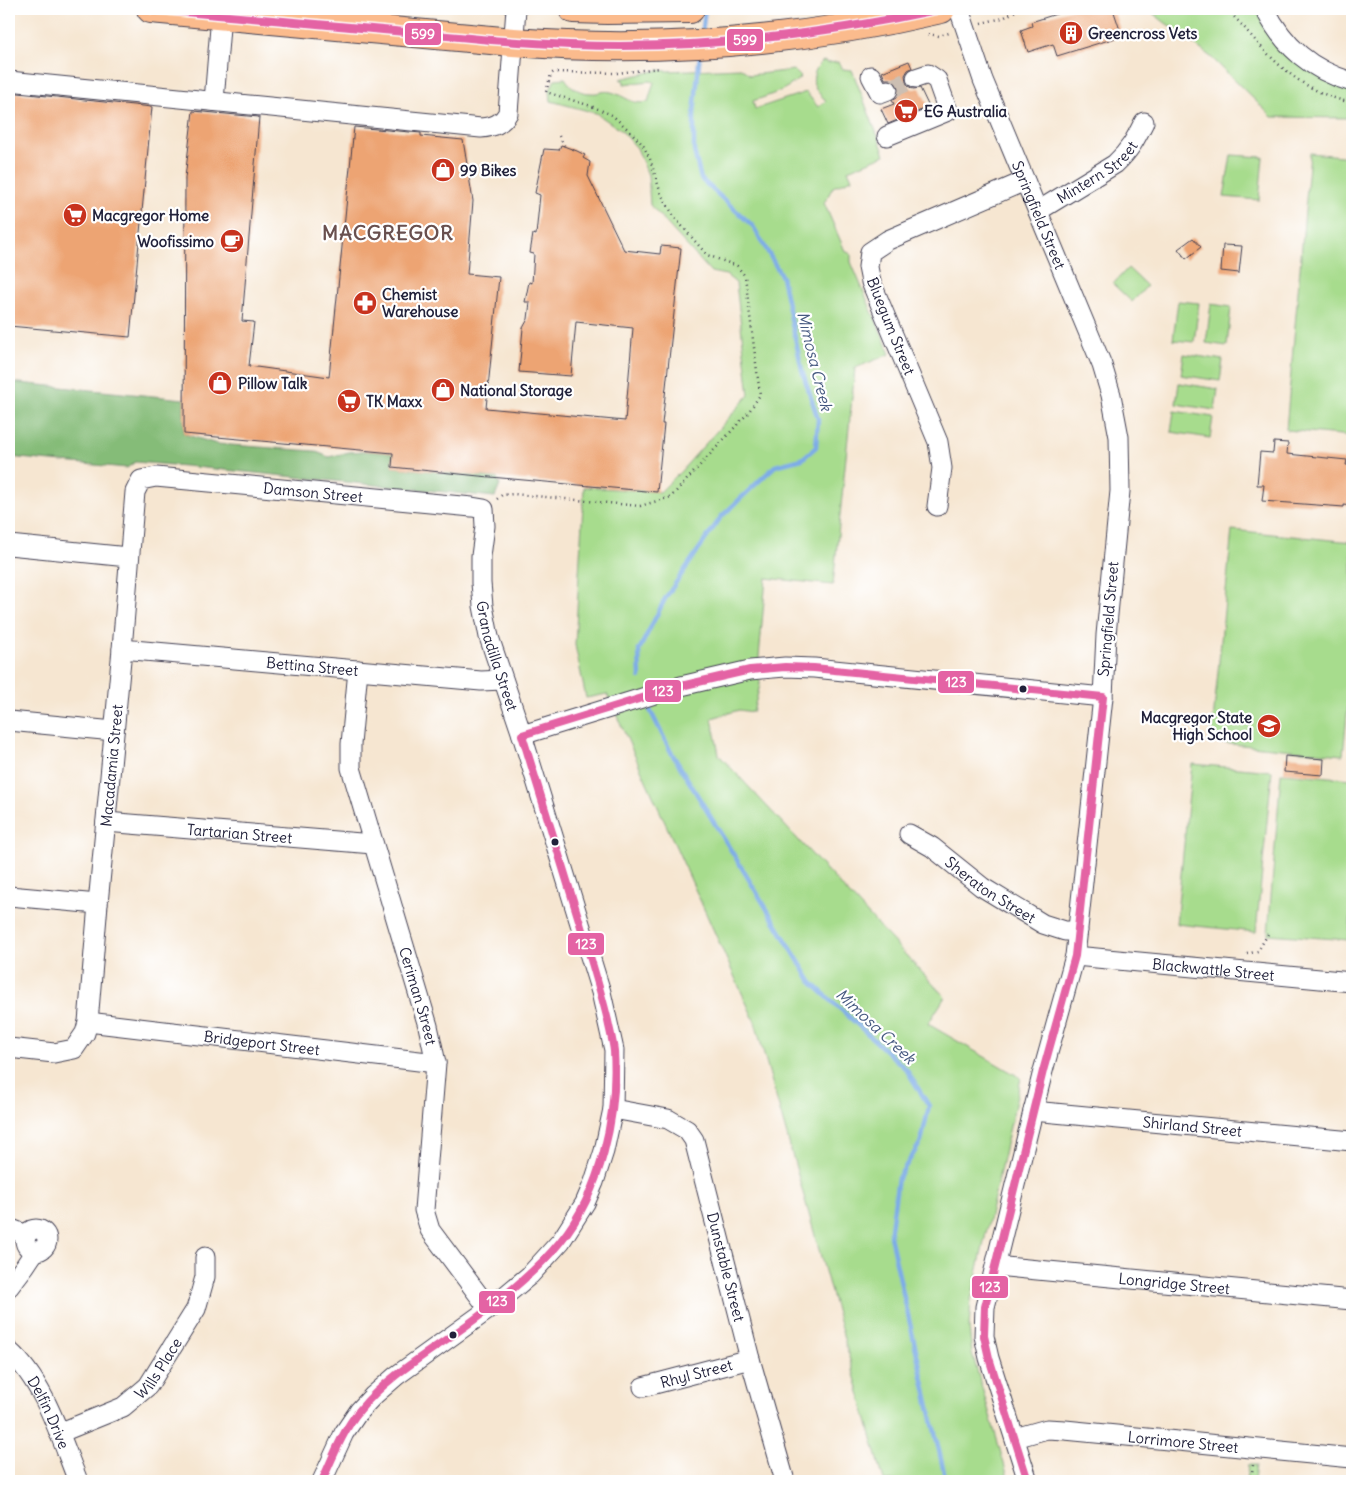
<svg xmlns="http://www.w3.org/2000/svg" width="1361" height="1490" font-family="Delius,sans-serif">
<style>
.green{fill:#a7dc8d;stroke:#647f64}
.forest{fill:#85bc78;stroke:#546f5a}
.lines{fill:none;stroke-linecap:round;stroke-linejoin:round}
.stream{stroke:#7dace7;stroke-width:4.5}
.building{fill:#eda473}
.minor-tunnel{stroke:#ccbfb3;stroke-width:19;stroke-dasharray:19 9;stroke-linecap:butt}
.minor-casing{stroke:#423f52;stroke-width:21}
.highway-casing{stroke:#423f52;stroke-width:30}
.path{stroke:#423f52;stroke-width:2.5;stroke-dasharray:1 4;stroke-linecap:butt}
.minor{stroke:#fff;stroke-width:19}
.highway{stroke:#fbbb8d;stroke-width:28}
.bus-1-casing{stroke:#fff;stroke-width:11}
.bus-2-casing{stroke:#fff;stroke-width:11}
.bus-1{stroke:#e463a4;stroke-width:8}
.bus-2{stroke:#e463a4;stroke-width:8}
.bus-dot{fill:#22223b;stroke:#fff;stroke-width:2}
.labels{text-anchor:middle;dominant-baseline:central;stroke-width:4.5;stroke-linejoin:round;paint-order:stroke}
.poi-label{font-size:15px;font-weight:bold;fill:#22223b;stroke:#fff;text-anchor:start}
.street-label{font-size:15px;fill:#22223b;stroke:#fff}
.water-label{font-size:16px;font-style:italic;fill:#465980;stroke:#fff}
.district-label{font-size:20px;font-weight:bold;letter-spacing:1px;fill:#69504f;stroke:#fff}
.line-badge{stroke:#fff;stroke-width:2}
.badge-label{font-size:14px;text-anchor:middle;font-weight:bold;fill:#fff}
</style>
<rect width="100%" height="100%" fill="#fff"/>
<filter id="ink" filterUnits="userSpaceOnUse"><feTurbulence type="fractalNoise" baseFrequency=".02" numOctaves="2"/><feDisplacementMap in="SourceGraphic" scale="10" xChannelSelector="R" yChannelSelector="G"/><feConvolveMatrix kernelMatrix="1 2 1 2 8 2 1 2 1" color-interpolation-filters="sRGB"/></filter>
<filter id="wash" filterUnits="userSpaceOnUse"><feTurbulence type="fractalNoise" baseFrequency=".0096" numOctaves="4" result="noise"/><feDisplacementMap in="SourceGraphic" scale="20" xChannelSelector="R" yChannelSelector="G"/><feGaussianBlur stdDeviation="1.12" result="paint"/><feColorMatrix in="noise" values="0 0 0 0 0 0 0 0 0 0 0 0 0 0 0 0 0 1.4 0 .05"/><feComposite in="paint" operator="in"/></filter>
<g filter="url(#wash)">
<rect width="100%" height="100%" fill="#f6e6d1"/>
<path class="green" d="M1147 9H1244L1258 14 1352 90V118L1272 117 1211 57Z
M823 61 828 63 838 62 843 69 852 70 885 155 848 170 852 179 833 187 824 203 845 251 851 254V262L890 354 855 368 833 585 766 578 759 657 760 685 753 712 739 710 712 718 719 755 945 997 928 1024 1021 1078 971 1300 969 1328 972 1353 1009 1481H884L755 1022 607 694 586 698 575 645 584 487 660 492 682 470 749 395 736 283 726 275 711 272 650 205 648 175 637 148 622 131 596 113 551 101 550 90 555 79 565 78C571 88 580 93 591 93 599 94 602 90 611 92 625 95 631 106 648 102L654 82 650 81 624 84V81L620 79 659 70 667 71 741 68 750 75 794 70 801 77C787 90 771 95 753 101L755 109 806 92 818 107 826 101C823 97 818 93 815 88 811 79 815 67 823 61Z
M1310 153 1352 157V436L1286 430Z
M1231 155 1263 157 1259 200 1224 197Z
M1128 268 1147 286 1132 302 1113 284Z
M1178 301 1199 303 1194 342 1173 340Z
M1211 304 1231 307 1227 346 1206 343Z
M1184 354 1223 360 1220 381 1181 375Z
M1179 383 1218 389 1215 410 1176 404Z
M1174 411 1213 417 1210 438 1171 432Z
M1232 530 1352 542V665L1343 755 1211 742Z
M1192 764 1272 771 1256 932 1176 924Z
M1281 773 1352 779V895L1349 940 1268 934Z
M1248 1465H1256L1254 1481H1246Z"/>
<path class="forest" d="M9 382 184 399V434L217 444 314 451 329 457 349 452 365 451 393 453 392 467 497 478 500 485 495 497 185 466 135 462 127 468 9 457Z"/>
<g class="lines">
<path class="stream" d="M702 35 705 9
M640 678 639 650 666 597 721 517 775 466 802 459 816 447 818 419 802 370 782 277 753 226 701 179 694 151V114L700 52
M650 710 671 752 812 983 906 1069 929 1106 921 1142 898 1178 890 1236 946 1481"/>
</g>
<g id="blocks">
<path class="building" d="M1072 9H1113L1122 36 1057 56 1053 44 1028 52 1021 30 1032 26 1031 22Z
M909 61 912 68 908 70 905 75 906 82 908 86 913 89 920 88 929 107 888 124 881 109 894 104 892 100 897 97 899 91V87L895 81 890 79H885L882 72Z
M9 92 152 107 130 337 9 326Z
M193 111 259 117 242 321 254 322 249 366 329 377 354 127 421 133V136L463 140 473 201 467 274 499 277 486 408 625 421 633 328 576 322 571 376 519 372 523 328 528 319 530 302H525L529 282 532 283 534 254 530 253 533 234 536 235 540 195 535 193 544 149 559 150 561 145 577 151 585 155 583 158 590 162 588 176 624 250 660 254 661 246 681 248 662 424H664L657 492 479 476 392 467 393 453 184 434 185 178Z
M1193 238 1201 247 1186 259 1178 249Z
M1223 245 1242 246 1239 273 1221 271Z
M1274 442 1288 443 1287 454 1347 460 1346 465H1352V506L1344 505V507L1262 501 1264 485H1257L1260 452 1273 453Z
M1285 756 1324 759 1323 775 1284 772Z"/>
</g>
</g>
<g filter="url(#ink)">
<use href="#blocks" fill-opacity="0" stroke="#423f52" stroke-width="1"/>
<g class="lines">
<path class="minor-tunnel" d="M888 90 916 78"/>
<g class="minor-casing">
<g id="minor">
<path id="s1" d="M959 9 983 80 1102 365 1111 395 1119 437 1120 491 1106 635 1103 697 1075 956 1043 1071 985 1307 984 1336 989 1358 1028 1481"/>
<path d="M1265 9C1284 47 1311 70 1352 82"/>
<path d="M871 76 880 93 888 90"/>
<path d="M9 81 481 128C493 127 502 124 508 113L516 9"/>
<path d="M214 101 221 15"/>
<path d="M887 136 948 111 937 80 928 74 916 78"/>
<path id="s2" d="M1038 211 1115 164C1130 150 1135 140 1144 122"/>
<path d="M937 506 942 468 938 442 871 282 868 267 870 252 888 240 1025 181"/>
<path d="M9 545 128 557"/>
<path id="s3" d="M122 649 481 681 503 680"/>
<path id="s4" d="M358 670 351 744V768L428 1026 436 1063 424 1210 430 1230 489 1309"/>
<path d="M9 721 114 731"/>
<path d="M522 735 681 686 750 670 785 667 814 668 1103 697"/>
<path id="s5" d="M106 822 373 844"/>
<path id="s6" d="M909 834 932 847 982 887 1043 924 1065 931H1078"/>
<path d="M9 896 98 904"/>
<path id="s7" d="M1075 956 1352 982"/>
<path id="s8" d="M88 1022 436 1063"/>
<path id="s9" d="M9 1048 54 1053 74 1049 85 1033 88 1022 98 904 122 649 135 492 141 480 156 477 472 507 484 509 485 526 481 556V583L483 606 489 637 522 735 601 992 614 1050 613 1109 604 1151 594 1182 585 1203 561 1241 530 1275 489 1309 396 1376 373 1396 359 1411 344 1433 322 1481"/>
<path id="s10" d="M613 1109 668 1119 687 1130 694 1140 750 1359 785 1481"/>
<path id="s11" d="M1033 1111 1352 1141"/>
<path d="M9 1228 27 1235"/>
<circle cx="36" cy="1240" r="11"/>
<path id="s12" d="M996 1266 1352 1300"/>
<path d="M9 1287 25 1266 35 1251"/>
<path id="s13" d="M9 1351C44 1381 61 1439 78 1481"/>
<path id="s14" d="M643 1387 750 1359"/>
<path id="s15" d="M59 1433 123 1407 148 1386 196 1309 205 1277V1257"/>
<path id="s16" d="M1015 1438 1047 1429 1065 1430 1352 1458"/>
</g>
</g>
<g class="highway-casing">
<path id="highway" d="M151 9 513 42C657 53 800 42 941 9
M573 9 607 10 690 9"/>
</g>
<path class="path" d="M1228 9C1233 17 1242 24 1248 32 1279 68 1305 92 1352 103
M981 23 1003 18 1019 9
M928 34 939 36 949 33
M559 136 565 147
M497 499 502 495 514 494 640 506 671 497 748 413 760 395 745 276 737 266 707 255 675 218 661 194 650 159 643 145 631 132 612 115 591 106 546 92 551 74 554 72 617 73 660 68
M1247 954 1258 951 1268 934
M1251 1481 1253 1465"/>
<use href="#minor" class="minor"/>
<use href="#highway" class="highway"/>
<g class="bus-1-casing">
<path id="bus-1" d="M522 735 681 686 750 670 785 667 814 668 1103 697
M322 1481C333 1457 342 1432 359 1411 392 1369 452 1340 493 1305 517 1286 541 1266 560 1242 601 1192 618 1115 614 1051 613 1042 610 1031 608 1021 600 987 589 954 579 920 560 858 541 797 522 735
M1028 1481 989 1358 984 1336 985 1307 1043 1071 1075 956 1103 697"/>
</g>
<g class="bus-2-casing">
<path id="bus-2" d="M151 9C236 17 321 24 405 32 477 39 548 46 620 46 729 46 835 32 941 9"/>
</g>
<use href="#bus-1" class="bus-1"/>
<use href="#bus-2" class="bus-2"/>
</g>
</g>
<defs>
<g id="building-disc" transform="scale(1.25)"><circle r="9.5" fill="#c8321e" stroke="#fff"/><path d="M-4-6H4V6H1V3H-1V6H-4ZM-2.5-4.3h1.7v1.8h-1.7ZM.8-4.3h1.7v1.8H.8ZM-2.5-1h1.7V.8h-1.7ZM.8-1h1.7V.8H.8Z" fill="#fff"/></g>
<g id="supermarket-disc" transform="scale(1.25)"><circle r="9.5" fill="#c8321e" stroke="#fff"/><path d="M-6-5.5h2.5l.6 2H6L4.5 2H-2.5L-4.4-4H-6ZM-1.5 3.2a1.3 1.3 0 1 0 .1 0ZM3 3.2a1.3 1.3 0 1 0 .1 0Z" fill="#fff"/></g>
<g id="shop-disc" transform="scale(1.25)"><circle r="9.5" fill="#c8321e" stroke="#fff"/><path d="M-5-2.5h2.3a2.7 3.5 0 0 1 5.4 0H5L5.5 6h-11ZM-1.5-2.5h3a1.5 2.3 0 0 0-3 0Z" fill="#fff"/></g>
<g id="cafe-disc" transform="scale(1.25)"><circle r="9.5" fill="#c8321e" stroke="#fff"/><path d="M-5.5-4.5H6V0H3Q3 3.5 0 3.5H-2.5Q-5.5 3.5-5.5 0ZM3-3.2v2h1.7v-2ZM-6 4.5H4V6H-6Z" fill="#fff"/></g>
<g id="pharmacy-disc" transform="scale(1.25)"><circle r="9.5" fill="#c8321e" stroke="#fff"/><path d="M-2-6h4v4h4v4h-4v4h-4v-4h-4v-4h4Z" fill="#fff"/></g>
<g id="school-disc" transform="scale(1.25)"><circle r="9.5" fill="#c8321e" stroke="#fff"/><path d="M0-5L7-2L0 1L-7-2ZM-4 1L0 2.5L4 1V4Q0 6-4 4Z" fill="#fff"/></g>
</defs>
<g fill-rule="evenodd">
<use href="#building-disc" x="1071" y="33"/>
<use href="#supermarket-disc" x="906" y="111"/>
<use href="#shop-disc" x="443" y="170"/>
<use href="#supermarket-disc" x="75" y="215"/>
<use href="#cafe-disc" x="232" y="241"/>
<use href="#pharmacy-disc" x="365" y="303"/>
<use href="#shop-disc" x="220" y="383"/>
<use href="#shop-disc" x="443" y="390"/>
<use href="#supermarket-disc" x="349" y="401"/>
<use href="#school-disc" x="1269" y="726"/>
</g>
<g class="bus-dot">
<circle cx="1023" cy="689" r="4.5"/>
<circle cx="555" cy="842" r="4.5"/>
<circle cx="453" cy="1335" r="4.5"/>
</g>
<g class="labels">
<g class="poi-label">
<text x="1088" y="33">Greencross Vets</text>
<text x="924" y="111">EG Australia</text>
<text x="460" y="170">99 Bikes</text>
<text x="92" y="215">Macgregor Home</text>
<text x="214" y="241" text-anchor="end">Woofissimo</text>
<text x="382" y="294">Chemist<tspan x="382" dy="17">Warehouse</tspan></text>
<text x="238" y="383">Pillow Talk</text>
<text x="460" y="390">National Storage</text>
<text x="366" y="401">TK Maxx</text>
<text x="1252" y="717" text-anchor="end">Macgregor State<tspan x="1252" dy="17">High School</tspan></text>
</g>
<g class="street-label">
<text stroke="none"><textPath href="#s2" startOffset="71">Mintern Street</textPath></text>
<text stroke="none"><textPath href="#s1" startOffset="221">Springfield Street</textPath></text>
<text transform="translate(891 326) rotate(68)">Bluegum Street</text>
<text stroke="none"><textPath href="#s9" startOffset="815">Damson Street</textPath></text>
<text transform="translate(1108 619) rotate(-85)">Springfield Street</text>
<text stroke="none"><textPath href="#s9" startOffset="1136">Granadilla Street</textPath></text>
<text stroke="none"><textPath href="#s3" startOffset="191">Bettina Street</textPath></text>
<text stroke="none"><textPath href="#s9" startOffset="354">Macadamia Street</textPath></text>
<text stroke="none"><textPath href="#s5" startOffset="134">Tartarian Street</textPath></text>
<text stroke="none"><textPath href="#s6" startOffset="99">Sheraton Street</textPath></text>
<text stroke="none"><textPath href="#s7" startOffset="139">Blackwattle Street</textPath></text>
<text stroke="none"><textPath href="#s4" startOffset="336">Ceriman Street</textPath></text>
<text stroke="none"><textPath href="#s8" startOffset="175">Bridgeport Street</textPath></text>
<text stroke="none"><textPath href="#s11" startOffset="160">Shirland Street</textPath></text>
<text stroke="none"><textPath href="#s10" startOffset="221">Dunstable Street</textPath></text>
<text stroke="none"><textPath href="#s12" startOffset="179">Longridge Street</textPath></text>
<text stroke="none"><textPath href="#s15" startOffset="122">Wills Place</textPath></text>
<text stroke="none"><textPath href="#s14" startOffset="55">Rhyl Street</textPath></text>
<text stroke="none"><textPath href="#s13" startOffset="74">Delfin Drive</textPath></text>
<text stroke="none"><textPath href="#s16" startOffset="170">Lorrimore Street</textPath></text>
</g>
<g class="water-label">
<text transform="translate(815 361) rotate(76)">Mimosa Creek</text>
<text transform="translate(876 1026) rotate(43)">Mimosa Creek</text>
</g>
<g class="district-label">
<text x="388" y="232">MACGREGOR</text>
</g>
</g>
<g class="line-badge">
<rect x="404" y="22" width="38" height="24" rx="5" fill="#e463a4"/>
<rect x="726" y="28" width="38" height="24" rx="5" fill="#e463a4"/>
<rect x="937" y="670" width="38" height="24" rx="5" fill="#e463a4"/>
<rect x="644" y="679" width="38" height="24" rx="5" fill="#e463a4"/>
<rect x="567" y="932" width="38" height="24" rx="5" fill="#e463a4"/>
<rect x="971" y="1275" width="38" height="24" rx="5" fill="#e463a4"/>
<rect x="478" y="1290" width="38" height="24" rx="5" fill="#e463a4"/>
</g>
<g class="badge-label">
<text x="423" y="39">599</text>
<text x="745" y="45">599</text>
<text x="956" y="687">123</text>
<text x="663" y="696">123</text>
<text x="586" y="949">123</text>
<text x="990" y="1292">123</text>
<text x="497" y="1306">123</text>
</g>
<rect width="1361" height="1490" fill="none" stroke="#fff" stroke-width="30"/>
</svg>
